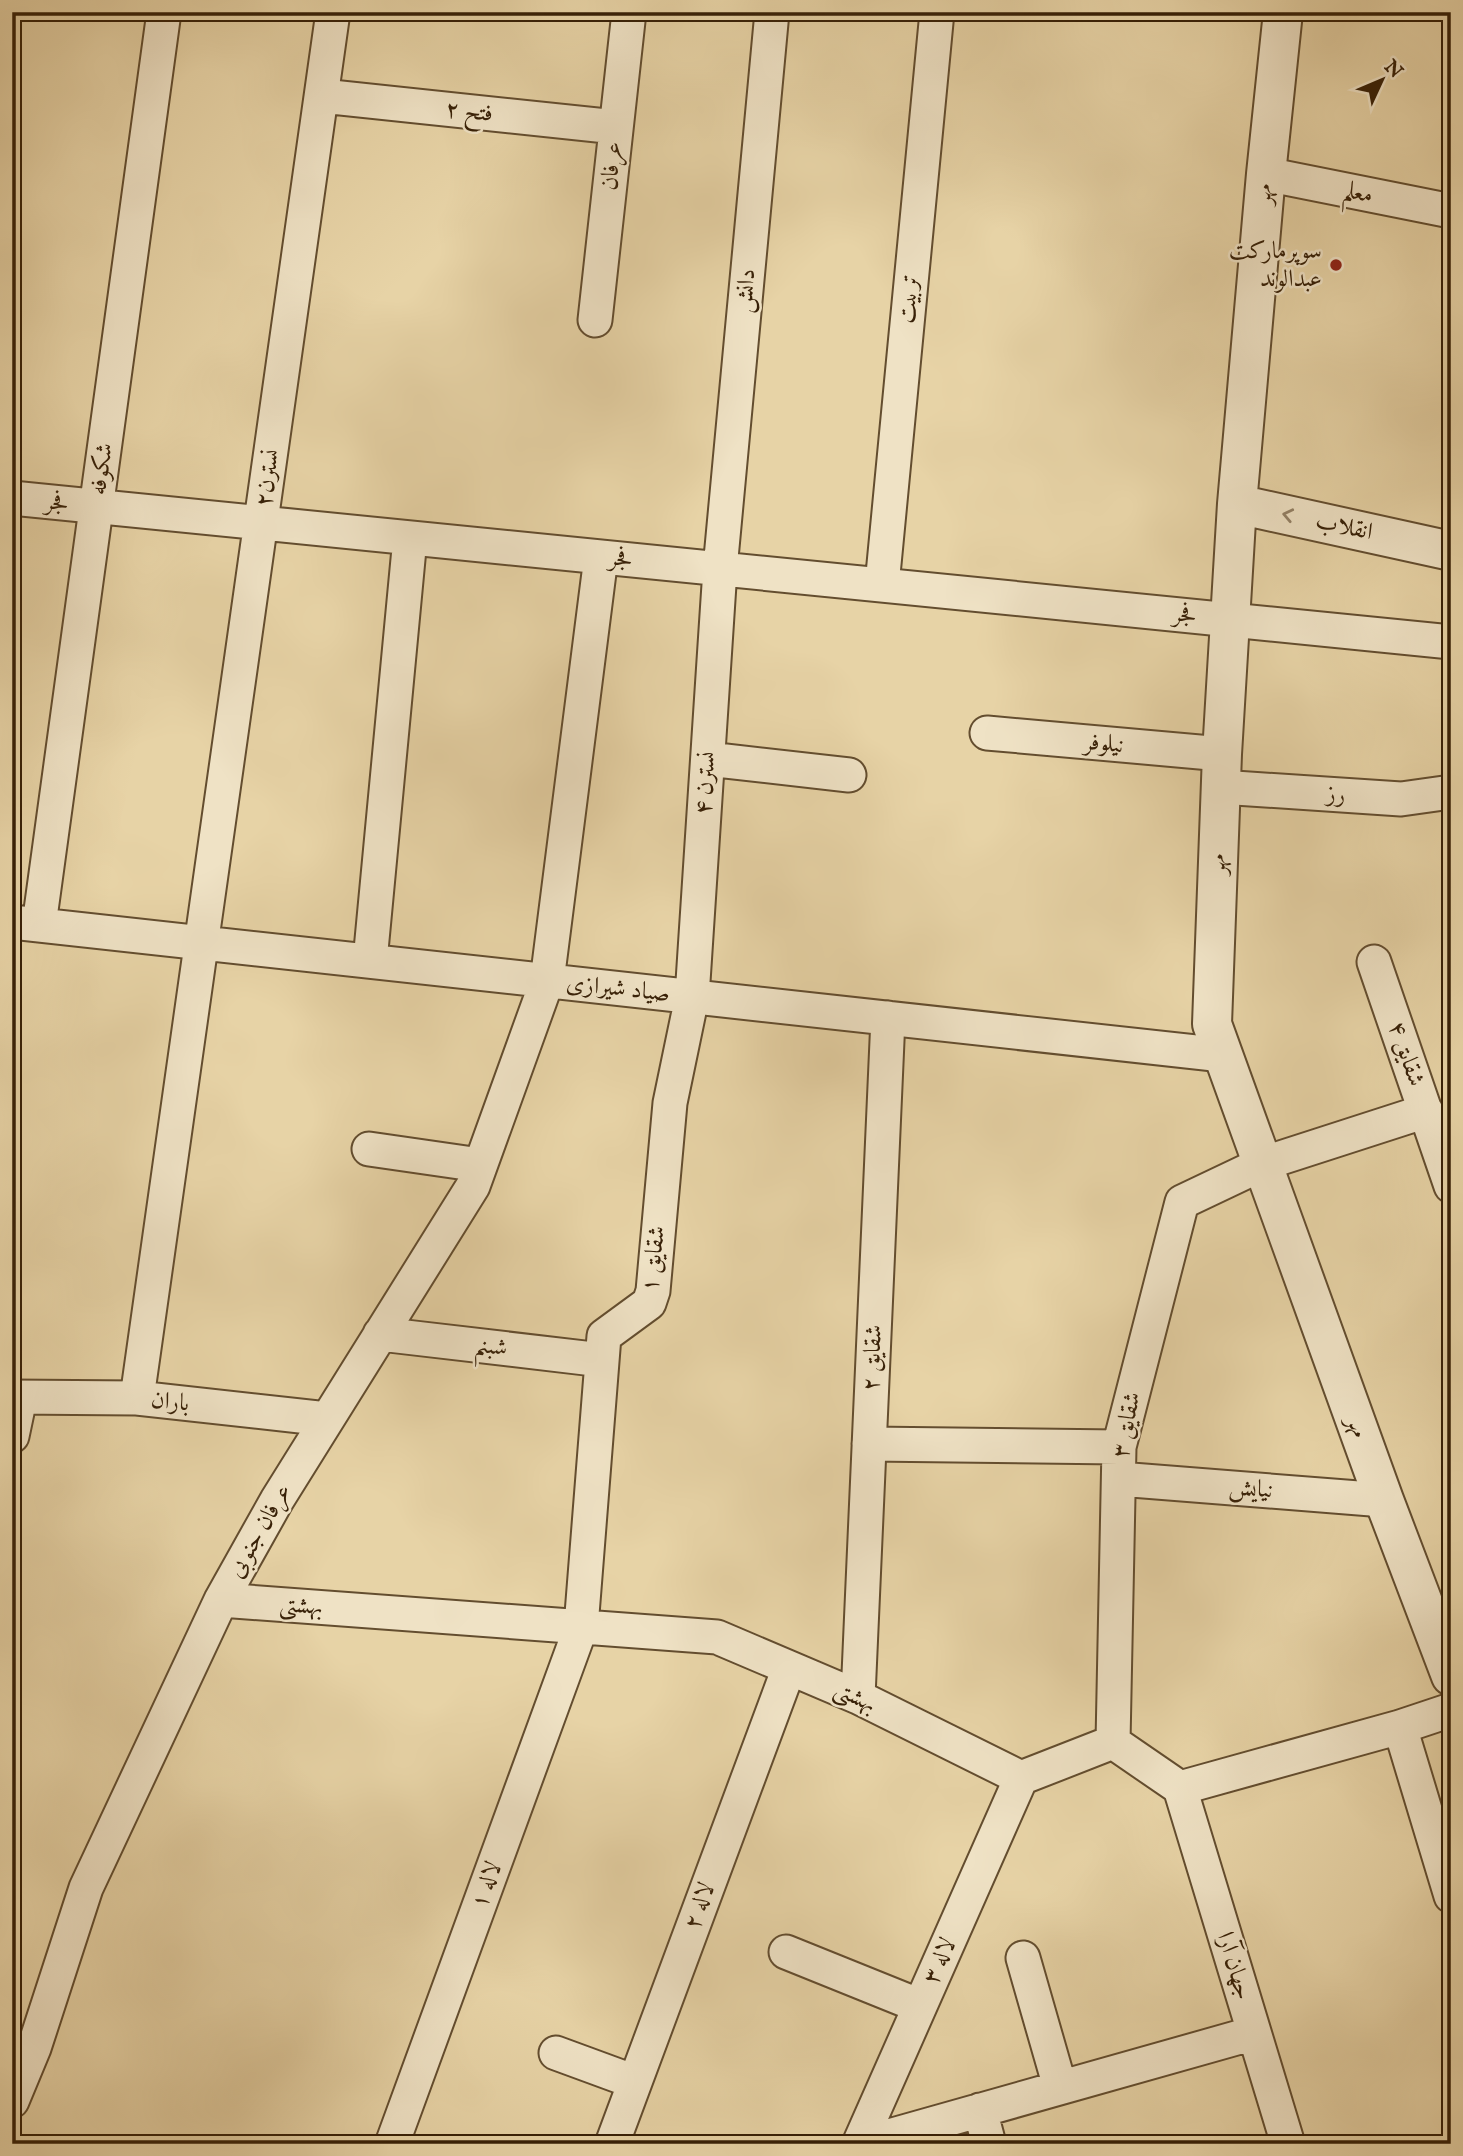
<svg xmlns="http://www.w3.org/2000/svg" width="1463" height="2156" font-family="'IM FELL English',Amiri,serif">
<style>
.lines{fill:none;stroke-linecap:round;stroke-linejoin:round}
.minor-casing{stroke:#634d2f;stroke-width:37}
.tertiary-casing{stroke:#634d2f;stroke-width:42}
.minor{stroke:#efe2c5;stroke-width:33}
.tertiary{stroke:#efe2c5;stroke-width:38}
.oneway{stroke:#938166}
.poi-dot{fill:#8f2418;stroke:#efe2c5;stroke-width:2.5}
.labels{text-anchor:middle;dominant-baseline:central;stroke-width:5;stroke-linejoin:round;paint-order:stroke}
.street-label{font-size:24px;fill:#372007;stroke:#efe2c5}
.poi-label{font-size:24px;fill:#372007;stroke:#efe2c5;text-anchor:end}
</style>
<rect width="100%" height="100%" fill="#e7d3a6"/>
<filter id="stains"><feTurbulence type="fractalNoise" baseFrequency=".00286" numOctaves="4"/><feColorMatrix values="0 0 0 0 .2 0 0 0 0 .09 0 0 0 0 .02 0 0 0 .5 -.17"/></filter>
<radialGradient id="worn" r=".72"><stop offset=".6" stop-color="#630" stop-opacity="0"/><stop offset="1" stop-color="#630" stop-opacity=".3"/></radialGradient>
<g class="lines">
<g class="minor-casing">
<path id="minor" d="M322 96 616 127
M1266 174 1451 211
M595 320 629 12
M12 498 1451 642
M882 585 937 12
M987 733 1222 754
M708 759 849 775
M1220 787 1401 799 1451 792
M12 922 1223 1055
M39 925 164 12
M370 961 410 538
M1374 962 1451 1186
M369 1149 480 1165
M380 1334 602 1360
M12 1397 137 1398 327 1419
M137 1398 333 12
M12 1436 20 1398
M869 1444 1119 1447
M1119 1479 1384 1500
M221 1600 717 1637 858 1697 1021 1778 1113 1742 1180 1788 1400 1727 1451 1710
M858 1697 888 1018
M1400 1727 1451 1896
M1113 1742 1119 1447 1182 1202 1262 1164 1426 1111
M1180 1788 1288 2144
M786 1952 920 2006
M1023 1958 1060 2087
M556 2053 635 2082
M12 2101 34 2048 86 1888 221 1600 277 1500 473 1186 547 981 601 557
M980 2110 989 2144
M392 2144 581 1627 604 1336 649 1303 653 1291 670 1103 692 997 720 569 772 12
M612 2144 789 1668
M859 2144 1021 1778
M861 2144 1254 2033"/>
</g>
<g class="tertiary-casing">
<path id="tertiary" d="M1283 12 1266 174 1237 504 1222 754 1212 1024 1384 1500 1451 1676
M1237 504 1451 551"/>
</g>
<use href="#minor" class="minor"/>
<use href="#tertiary" class="tertiary"/>
</g>
<defs><path id="oneway-chevron" d="M-2-3.5L2.5 0L-2 3.5" fill="none" stroke-width="1.6" stroke-linecap="round" stroke-linejoin="round" transform="scale(1.75)"/></defs>
<use class="oneway" href="#oneway-chevron" transform="translate(1288 515) rotate(-168)"/>
<circle class="poi-dot" cx="1336" cy="265" r="7"/>
<g class="labels">
<g class="street-label">
<text transform="translate(469 112) rotate(6)">فتح ۲</text>
<text transform="translate(612 166) rotate(-84)">عرفان</text>
<text transform="translate(1358 193) rotate(11)">معلم</text>
<text transform="translate(1264 194) rotate(-85)">مهر</text>
<text transform="translate(746 291) rotate(-85)">دانش</text>
<text transform="translate(909 299) rotate(-85)">تربیت</text>
<text transform="translate(102 469) rotate(-82)">شکوفه</text>
<text transform="translate(268 478) rotate(-82)">نسترن۲</text>
<text transform="translate(57 503) rotate(6)">فجر</text>
<text transform="translate(1344 527) rotate(12)">انقلاب</text>
<text transform="translate(621 559) rotate(6)">فجر</text>
<text transform="translate(1185 615) rotate(6)">فجر</text>
<text transform="translate(1104 744) rotate(5)">نیلوفر</text>
<text transform="translate(706 783) rotate(-86)">نسترن ۴</text>
<text transform="translate(1336 795) rotate(4)">رز</text>
<text transform="translate(1218 864) rotate(-88)">مهر</text>
<text transform="translate(618 989) rotate(6)">صیاد شیرازی</text>
<text transform="translate(1406 1054) rotate(71)">شقایق ۴</text>
<text transform="translate(654 1259) rotate(-83)">شقایق ۱</text>
<text transform="translate(491 1347) rotate(7)">شبنم</text>
<text transform="translate(873 1358) rotate(-87)">شقایق ۲</text>
<text transform="translate(170 1402) rotate(6)">باران</text>
<text transform="translate(1127 1425) rotate(-79)">شقایق ۳</text>
<text transform="translate(1357 1427) rotate(70)">مهر</text>
<text transform="translate(1251 1489) rotate(5)">نیایش</text>
<text transform="translate(260 1531) rotate(-60)">عرفان جنوبی</text>
<text transform="translate(301 1606) rotate(4)">بهشتی</text>
<text transform="translate(855 1697) rotate(25)">بهشتی</text>
<text transform="translate(487 1885) rotate(-70)">لاله ۱</text>
<text transform="translate(700 1906) rotate(-70)">لاله ۲</text>
<text transform="translate(940 1961) rotate(-66)">لاله ۳</text>
<text transform="translate(1234 1966) rotate(73)">جهان آرا</text>
</g>
<g class="poi-label">
<text x="1322" y="251">سوپرمارکت<tspan x="1322" dy="28">عبدالوند</tspan></text>
</g>
</g>
<rect width="1463" height="2156" fill="none" stroke="#e7d3a6" stroke-width="42"/>
<rect x="14" y="14" width="1435" height="2128" fill="none" stroke="#372007" stroke-width="3.5"/>
<rect x="21" y="21" width="1421" height="2114" fill="none" stroke="#372007" stroke-width="2"/>
<g transform="translate(1382 80) rotate(46)" stroke="#efe2c5" stroke-width="5" paint-order="stroke">
<path d="M0-5L12 26L0 18L-12 26Z" fill="#372007"/>
<text y="-10" font-size="19" font-weight="bold" text-anchor="middle" fill="#372007">N</text>
</g>
<rect width="100%" height="100%" filter="url(#stains)"/>
<rect width="100%" height="100%" fill="url(#worn)"/>
</svg>
